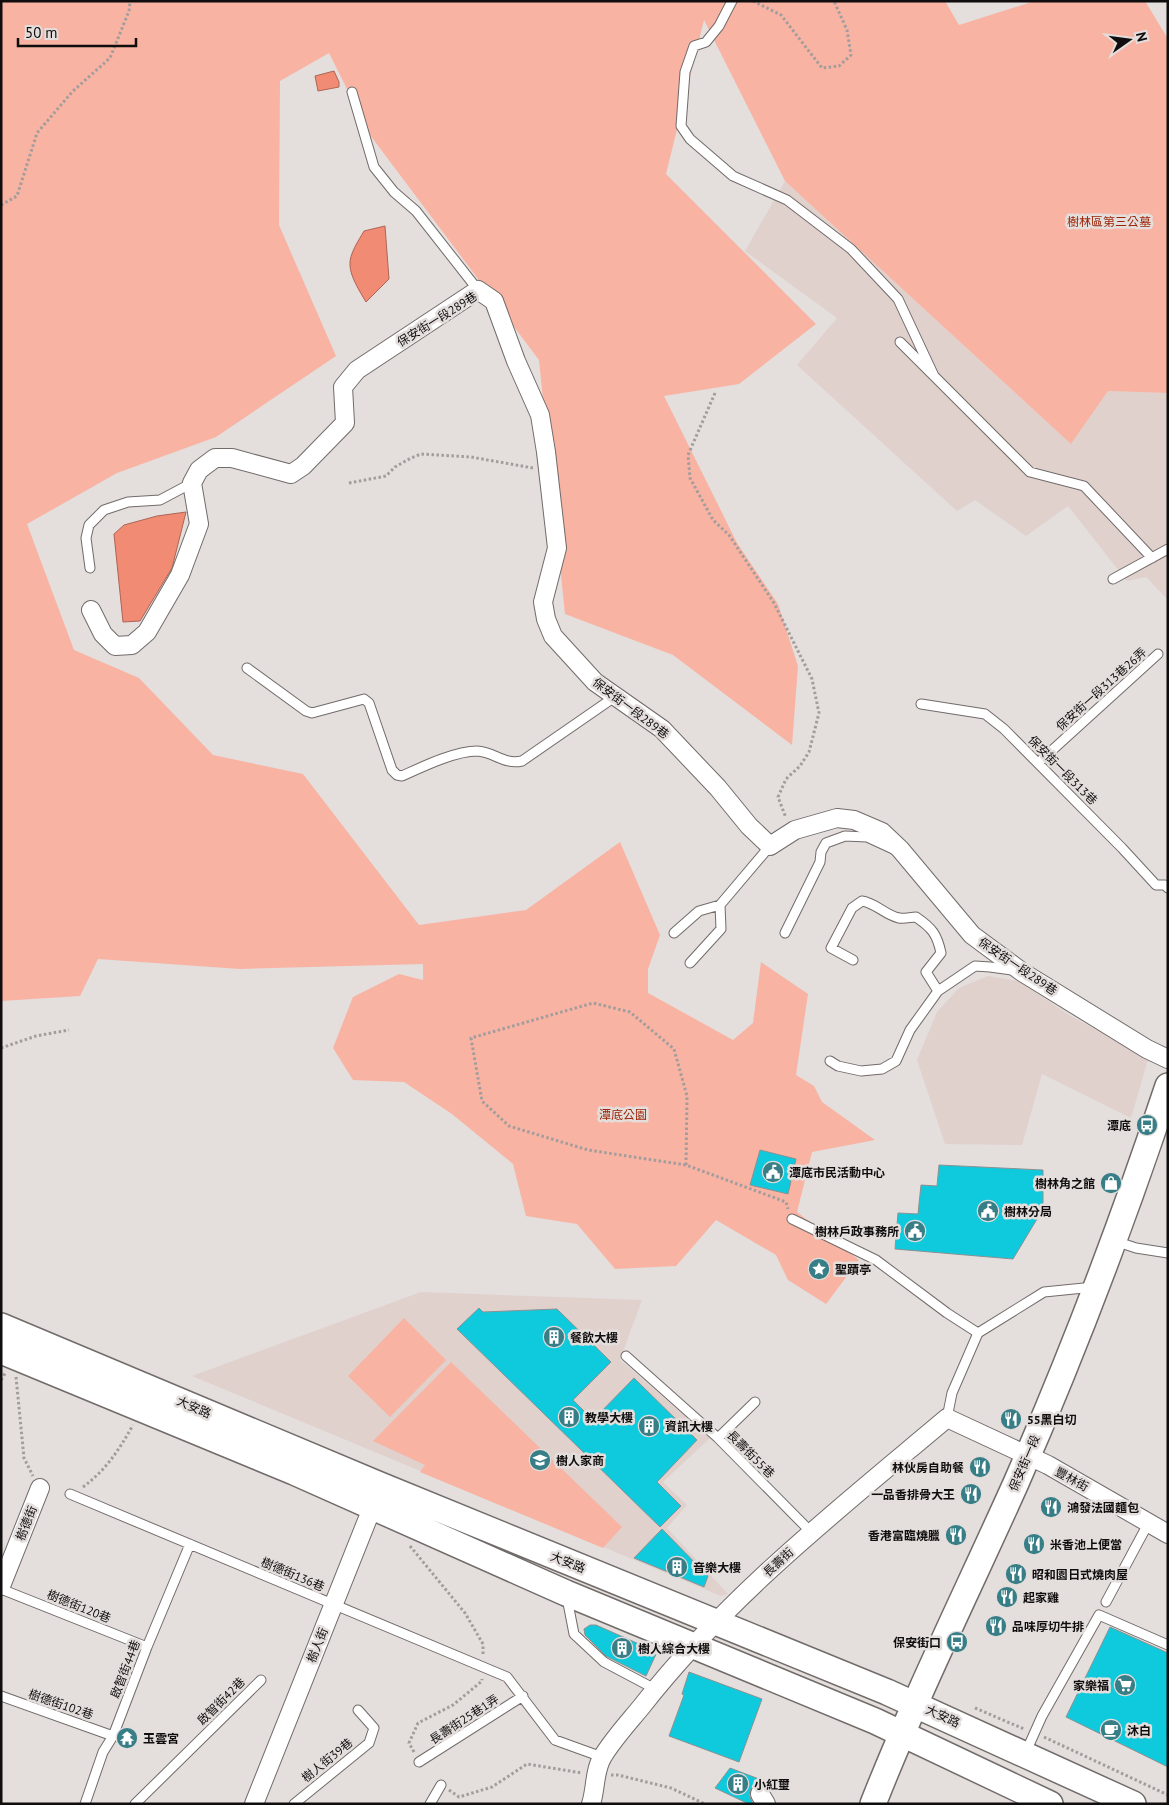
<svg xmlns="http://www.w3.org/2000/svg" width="1169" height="1805" font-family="'PT Sans','Noto Sans TC',sans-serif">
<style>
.built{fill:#e0d1cd}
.green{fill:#f8b3a3}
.water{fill:#f18b74;stroke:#ad6555}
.building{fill:#0fc9dc;stroke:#8b9192}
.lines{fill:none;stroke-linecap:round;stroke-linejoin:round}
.lane-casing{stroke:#716b6a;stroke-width:11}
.street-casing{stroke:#716b6a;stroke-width:20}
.secondary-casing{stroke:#716b6a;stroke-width:28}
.path{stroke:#a29d9c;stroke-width:3;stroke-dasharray:2.5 2.5;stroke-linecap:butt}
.lane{stroke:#fff;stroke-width:9}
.street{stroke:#fff;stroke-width:18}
.secondary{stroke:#fff;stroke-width:25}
.labels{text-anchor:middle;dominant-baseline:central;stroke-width:5;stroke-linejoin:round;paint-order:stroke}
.park-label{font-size:12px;fill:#9c2407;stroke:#e4dedc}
.street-label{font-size:12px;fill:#0f0d0d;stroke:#e4dedc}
.poi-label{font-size:12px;font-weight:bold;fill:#0f0d0d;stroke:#e4dedc;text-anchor:start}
</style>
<rect width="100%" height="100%" fill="#e4dedc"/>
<path class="built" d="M785 181 1071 444 1108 391 1168 393V600L1146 577 1127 581 1068 506 1026 536 975 500 957 511 797 365 837 318 745 251Z
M988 976 1018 981 1069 1015 1148 1059 1131 1118 1042 1074 1022 1145 945 1144 917 1060 937 1012 959 988Z
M421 1292 642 1300 620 1360 710 1438 663 1482 687 1505 667 1528 728 1594 721 1596 192 1376Z"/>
<path class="green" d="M1 1H945L959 25 1035 1H1145L1168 39V393L1108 391 1071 444 785 181 704 20 666 174 816 324 739 384 664 396 737 543 778 604 798 666 792 745 673 655 565 614 539 360 370 135 329 53 280 81 279 225 336 356 216 437 117 473 27 524 74 650 139 678 213 755 303 774 419 925 526 910 620 842 660 935 648 969V993L733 1040 753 1023 761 962 808 994 796 1075 814 1086 822 1102 875 1140 812 1152 797 1212 859 1260 826 1304 788 1280 776 1255 716 1220 676 1266 615 1269 577 1224 526 1216 513 1164 452 1114 404 1082 353 1080 333 1048 353 997 399 974 423 980V964L240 969 98 959 80 996 1 1001Z
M404 1318 446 1360 390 1417 348 1376Z
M451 1362 622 1527 603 1548 420 1472 425 1465 373 1441Z"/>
<path class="water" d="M334 71 339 82V87L318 91 315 76Z
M385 226 389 279 366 302C360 292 350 276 350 265 349 254 359 240 364 231Z
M186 512 172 568 140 621 123 622 114 534 124 525 157 516Z"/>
<path class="building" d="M760 1150 796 1159 788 1194 750 1185Z
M939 1165 1043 1170V1209L1013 1259 895 1249 898 1213 918 1214 921 1185 937 1186Z
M479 1308 483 1312 557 1309 611 1362 573 1400 593 1420 634 1378 697 1440 657 1482 681 1506 660 1527 457 1329Z
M662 1529 708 1576 704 1587 634 1558Z
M590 1625H596L657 1652 646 1676 606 1656 585 1635 584 1629Z
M1110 1627 1168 1653V1767L1066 1717Z
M689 1672 762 1699 739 1762 669 1736 684 1695 682 1694Z
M730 1768 759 1779 758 1784 751 1789 749 1795 753 1804H749L715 1788Z"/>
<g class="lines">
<g class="lane-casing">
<path id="lane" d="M732 1 719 26 706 42 694 46 685 72 681 126 690 139 733 176 787 200 851 249 898 299 934 376
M352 92 374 167 394 192 416 211 478 290
M900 342 1030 472 1084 486 1152 558
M90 568 86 538 89 525 104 510 128 502 160 500 192 483
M1113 579 1168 549
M247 668 306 711 312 713 364 699 369 703 392 770 397 775 402 776C422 767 455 751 477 751 495 752 503 765 522 761L616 696
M921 704 985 714 1004 729 1122 848 1156 885H1165L1168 888
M1038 763 1158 654
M674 933 699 911 720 905
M785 933 820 862 821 852 826 843 845 836 867 837 893 849
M853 960 831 948 852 908 862 901C876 903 885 915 899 918 904 919 911 917 916 917 932 928 937 934 941 953L926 972 938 991
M690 963 721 929 720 905 770 846
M830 1061 838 1066 861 1071 882 1069 896 1061 910 1030 938 991 975 966 990 967 1012 970
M792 1219 876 1260 947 1313 978 1333
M1115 1241 1136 1248 1168 1253
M626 1356 718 1438 811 1532
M947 1418 952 1393 978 1333 1044 1292 1094 1287
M718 1438 755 1402
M70 1494 507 1677 555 1740 602 1757
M1 1589 147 1647
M567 1598 574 1634 604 1662 655 1689
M1106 1602 1149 1522
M1 1696 113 1736
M1025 1754 1042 1716 1099 1615 1168 1645
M419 1762 523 1696
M85 1804 103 1752 113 1736 147 1647 190 1544
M135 1804 261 1680
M294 1804 369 1743 374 1728 358 1710
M430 1804 441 1785"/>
</g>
<g class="street-casing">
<path id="street" d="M91 610 103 634 115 646 132 645 147 632 180 575 199 524 192 483 199 470 215 458H232L291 474 303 466 345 423 343 387 357 370 478 290 494 301 516 361 540 415 546 452 557 548 543 602 546 619 553 636 595 682 662 729 718 788 749 826 770 846 795 830 837 818 854 820 882 832 900 849 972 935 1022 972 1147 1049 1168 1059
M1 1586 40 1488
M760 1794 766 1804
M254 1804 376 1498
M591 1804C596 1789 594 1770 603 1756 614 1738 629 1722 642 1706 729 1595 840 1508 947 1418L1048 1465 1168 1534"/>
</g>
<g class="secondary-casing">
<path id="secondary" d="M1 1326 380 1485 887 1692 1133 1804
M1 1351 294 1472 566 1593 875 1721 1050 1804
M873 1804C916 1695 968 1590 1016 1483 1073 1353 1123 1221 1168 1086"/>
</g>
<path class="path" d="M753 1 781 15 822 68 839 66 851 55 847 30 834 1
M1 205 17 196 37 133 72 92 110 58 129 11 130 1
M715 393 688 455 690 478 713 520 729 535 774 603 812 679 819 713 809 752 800 766 786 779 778 797 786 818
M349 483 386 476 395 467 411 458 421 454 471 457 533 468
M1 1048 36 1036 69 1030
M686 1165 687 1096 674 1049 630 1012 593 1003 471 1038 482 1101 509 1126 588 1150 686 1165 786 1202 788 1209
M16 1377 24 1458 33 1476
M1 1380 6 1372
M83 1487C106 1470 119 1450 133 1425
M410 1546 465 1613 483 1644V1655
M975 1708 1024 1729
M1044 1737 1168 1795
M414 1752 409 1743 418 1723 453 1705 482 1681V1679
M611 1775H618L671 1788 705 1804
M449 1790 459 1797 492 1787 527 1764 582 1773"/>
<use href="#lane" class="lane"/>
<use href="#street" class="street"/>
<use href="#secondary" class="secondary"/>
</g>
<defs>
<g id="bus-disc" transform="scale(1.125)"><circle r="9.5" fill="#377e87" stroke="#e4dedc"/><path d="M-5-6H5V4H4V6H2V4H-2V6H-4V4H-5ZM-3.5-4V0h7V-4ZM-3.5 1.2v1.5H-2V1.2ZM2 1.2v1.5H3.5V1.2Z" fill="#fff"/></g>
<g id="civic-disc" transform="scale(1.125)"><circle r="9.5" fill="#377e87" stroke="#e4dedc"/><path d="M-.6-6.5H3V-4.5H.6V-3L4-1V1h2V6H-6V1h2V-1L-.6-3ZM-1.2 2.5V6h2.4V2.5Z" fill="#fff"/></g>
<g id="shop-disc" transform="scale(1.125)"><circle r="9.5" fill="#377e87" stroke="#e4dedc"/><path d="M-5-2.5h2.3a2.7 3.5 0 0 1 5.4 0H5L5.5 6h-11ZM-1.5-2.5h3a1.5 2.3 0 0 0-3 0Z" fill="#fff"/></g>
<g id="sight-disc" transform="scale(1.125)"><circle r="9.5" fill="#377e87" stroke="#e4dedc"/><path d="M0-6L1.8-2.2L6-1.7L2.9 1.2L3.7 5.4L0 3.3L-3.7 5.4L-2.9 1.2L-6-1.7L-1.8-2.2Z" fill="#fff"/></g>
<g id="building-disc" transform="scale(1.125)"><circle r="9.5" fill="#377e87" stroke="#e4dedc"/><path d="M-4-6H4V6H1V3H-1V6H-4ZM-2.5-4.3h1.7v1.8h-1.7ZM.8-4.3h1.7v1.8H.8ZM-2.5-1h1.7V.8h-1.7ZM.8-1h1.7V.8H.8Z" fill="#fff"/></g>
<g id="restaurant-disc" transform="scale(1.125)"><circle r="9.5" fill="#377e87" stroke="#e4dedc"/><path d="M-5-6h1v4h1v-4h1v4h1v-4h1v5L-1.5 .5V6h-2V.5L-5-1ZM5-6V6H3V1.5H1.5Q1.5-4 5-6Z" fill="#fff"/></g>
<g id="school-disc" transform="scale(1.125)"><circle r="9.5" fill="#377e87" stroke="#e4dedc"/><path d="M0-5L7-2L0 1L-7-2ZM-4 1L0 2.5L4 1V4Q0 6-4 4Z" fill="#fff"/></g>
<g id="supermarket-disc" transform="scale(1.125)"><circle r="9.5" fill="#377e87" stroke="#e4dedc"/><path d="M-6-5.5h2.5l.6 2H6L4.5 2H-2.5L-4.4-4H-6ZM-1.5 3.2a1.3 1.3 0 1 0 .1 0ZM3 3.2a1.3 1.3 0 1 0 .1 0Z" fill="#fff"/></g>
<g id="cafe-disc" transform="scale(1.125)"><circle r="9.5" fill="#377e87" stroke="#e4dedc"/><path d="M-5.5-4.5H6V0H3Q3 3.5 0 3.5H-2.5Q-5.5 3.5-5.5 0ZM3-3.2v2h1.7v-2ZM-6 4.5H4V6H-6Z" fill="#fff"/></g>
<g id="temple-disc" transform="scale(1.125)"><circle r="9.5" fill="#377e87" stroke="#e4dedc"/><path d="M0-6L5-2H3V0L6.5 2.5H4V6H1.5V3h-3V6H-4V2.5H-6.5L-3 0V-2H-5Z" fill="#fff"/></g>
</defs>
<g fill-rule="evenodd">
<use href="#bus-disc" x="1147" y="1125"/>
<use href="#civic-disc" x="773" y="1172"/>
<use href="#shop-disc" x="1111" y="1183"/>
<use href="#civic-disc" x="988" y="1211"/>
<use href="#civic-disc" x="915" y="1231"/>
<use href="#sight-disc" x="819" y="1269"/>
<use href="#building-disc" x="554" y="1337"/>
<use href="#building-disc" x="569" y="1417"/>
<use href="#restaurant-disc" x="1011" y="1419"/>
<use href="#building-disc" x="649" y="1426"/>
<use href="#school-disc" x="540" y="1460"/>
<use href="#restaurant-disc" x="980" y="1467"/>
<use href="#restaurant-disc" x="971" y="1494"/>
<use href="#restaurant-disc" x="1051" y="1507"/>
<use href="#restaurant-disc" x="956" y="1535"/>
<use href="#restaurant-disc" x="1034" y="1544"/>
<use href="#building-disc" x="677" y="1567"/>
<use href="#restaurant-disc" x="1016" y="1574"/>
<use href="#restaurant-disc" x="1007" y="1597"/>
<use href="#restaurant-disc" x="996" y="1626"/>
<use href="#bus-disc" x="957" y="1642"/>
<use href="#building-disc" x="622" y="1648"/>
<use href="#supermarket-disc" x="1125" y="1685"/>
<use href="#cafe-disc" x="1111" y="1730"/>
<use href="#temple-disc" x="127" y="1738"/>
<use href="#building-disc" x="738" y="1784"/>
</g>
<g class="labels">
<g class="park-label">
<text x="1109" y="221">樹林區第三公墓</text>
<text x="623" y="1114">潭底公園</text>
</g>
<g class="street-label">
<text transform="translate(437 319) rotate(-32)">保安街一段289巷</text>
<text transform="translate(1101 689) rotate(-42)">保安街一段313巷26弄</text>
<text transform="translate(631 708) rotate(37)">保安街一段289巷</text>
<text transform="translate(1063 770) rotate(45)">保安街一段313巷</text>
<text transform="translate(1018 966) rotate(34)">保安街一段289巷</text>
<text transform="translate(194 1407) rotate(23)">大安路</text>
<text transform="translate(751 1454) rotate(45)">長壽街55巷</text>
<text transform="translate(1024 1463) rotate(-67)">保安街一段</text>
<text transform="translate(1072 1479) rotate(29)">豐林街</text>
<text transform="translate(26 1523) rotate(-68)">樹德街</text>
<text transform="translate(568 1562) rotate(22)">大安路</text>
<text transform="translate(778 1562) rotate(-43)">長壽街</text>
<text transform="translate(293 1574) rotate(23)">樹德街136巷</text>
<text transform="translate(79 1606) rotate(22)">樹德街120巷</text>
<text transform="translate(317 1645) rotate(-68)">樹人街</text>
<text transform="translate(125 1669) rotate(-69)">啟智街44巷</text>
<text transform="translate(221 1701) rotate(-45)">啟智街42巷</text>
<text transform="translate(61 1704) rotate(19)">樹德街102巷</text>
<text transform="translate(943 1716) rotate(25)">大安路</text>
<text transform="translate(464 1719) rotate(-33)">長壽街25巷1弄</text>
<text transform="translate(327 1760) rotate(-39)">樹人街39巷</text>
</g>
<g class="poi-label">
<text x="1131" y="1125" text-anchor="end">潭底</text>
<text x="789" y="1172">潭底市民活動中心</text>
<text x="1095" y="1183" text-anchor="end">樹林角之館</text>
<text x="1004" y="1211">樹林分局</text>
<text x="899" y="1231" text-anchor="end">樹林戶政事務所</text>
<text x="835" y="1269">聖蹟亭</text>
<text x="570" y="1337">餐飲大樓</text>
<text x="585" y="1417">教學大樓</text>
<text x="1027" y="1419">55黑白切</text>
<text x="665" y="1426">資訊大樓</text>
<text x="556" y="1460">樹人家商</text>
<text x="964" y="1467" text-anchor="end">林伙房自助餐</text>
<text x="955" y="1494" text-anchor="end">一品香排骨大王</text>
<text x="1067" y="1507">鴻發法國麵包</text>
<text x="940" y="1535" text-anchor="end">香港富臨燒臘</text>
<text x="1050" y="1544">米香池上便當</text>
<text x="693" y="1567">音樂大樓</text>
<text x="1032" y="1574">昭和園日式燒肉屋</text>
<text x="1023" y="1597">起家雞</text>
<text x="1012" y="1626">品味厚切牛排</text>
<text x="941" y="1642" text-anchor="end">保安街口</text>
<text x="638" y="1648">樹人綜合大樓</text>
<text x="1109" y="1685" text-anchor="end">家樂福</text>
<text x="1127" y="1730">沐白</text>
<text x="143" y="1738">玉雲宮</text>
<text x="754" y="1784">小紅璽</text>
</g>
</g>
<rect width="1169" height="1805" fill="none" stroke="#0f0d0d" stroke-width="5"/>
<g transform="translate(1129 40) rotate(76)" stroke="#e4dedc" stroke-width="4" paint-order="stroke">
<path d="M0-4L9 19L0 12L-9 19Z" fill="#0f0d0d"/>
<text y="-8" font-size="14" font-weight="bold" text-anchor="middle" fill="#0f0d0d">N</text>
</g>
<path d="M18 38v8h118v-8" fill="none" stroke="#0f0d0d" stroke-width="2.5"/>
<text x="25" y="38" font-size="15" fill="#0f0d0d" stroke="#e4dedc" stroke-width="4" paint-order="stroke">50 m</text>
</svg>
